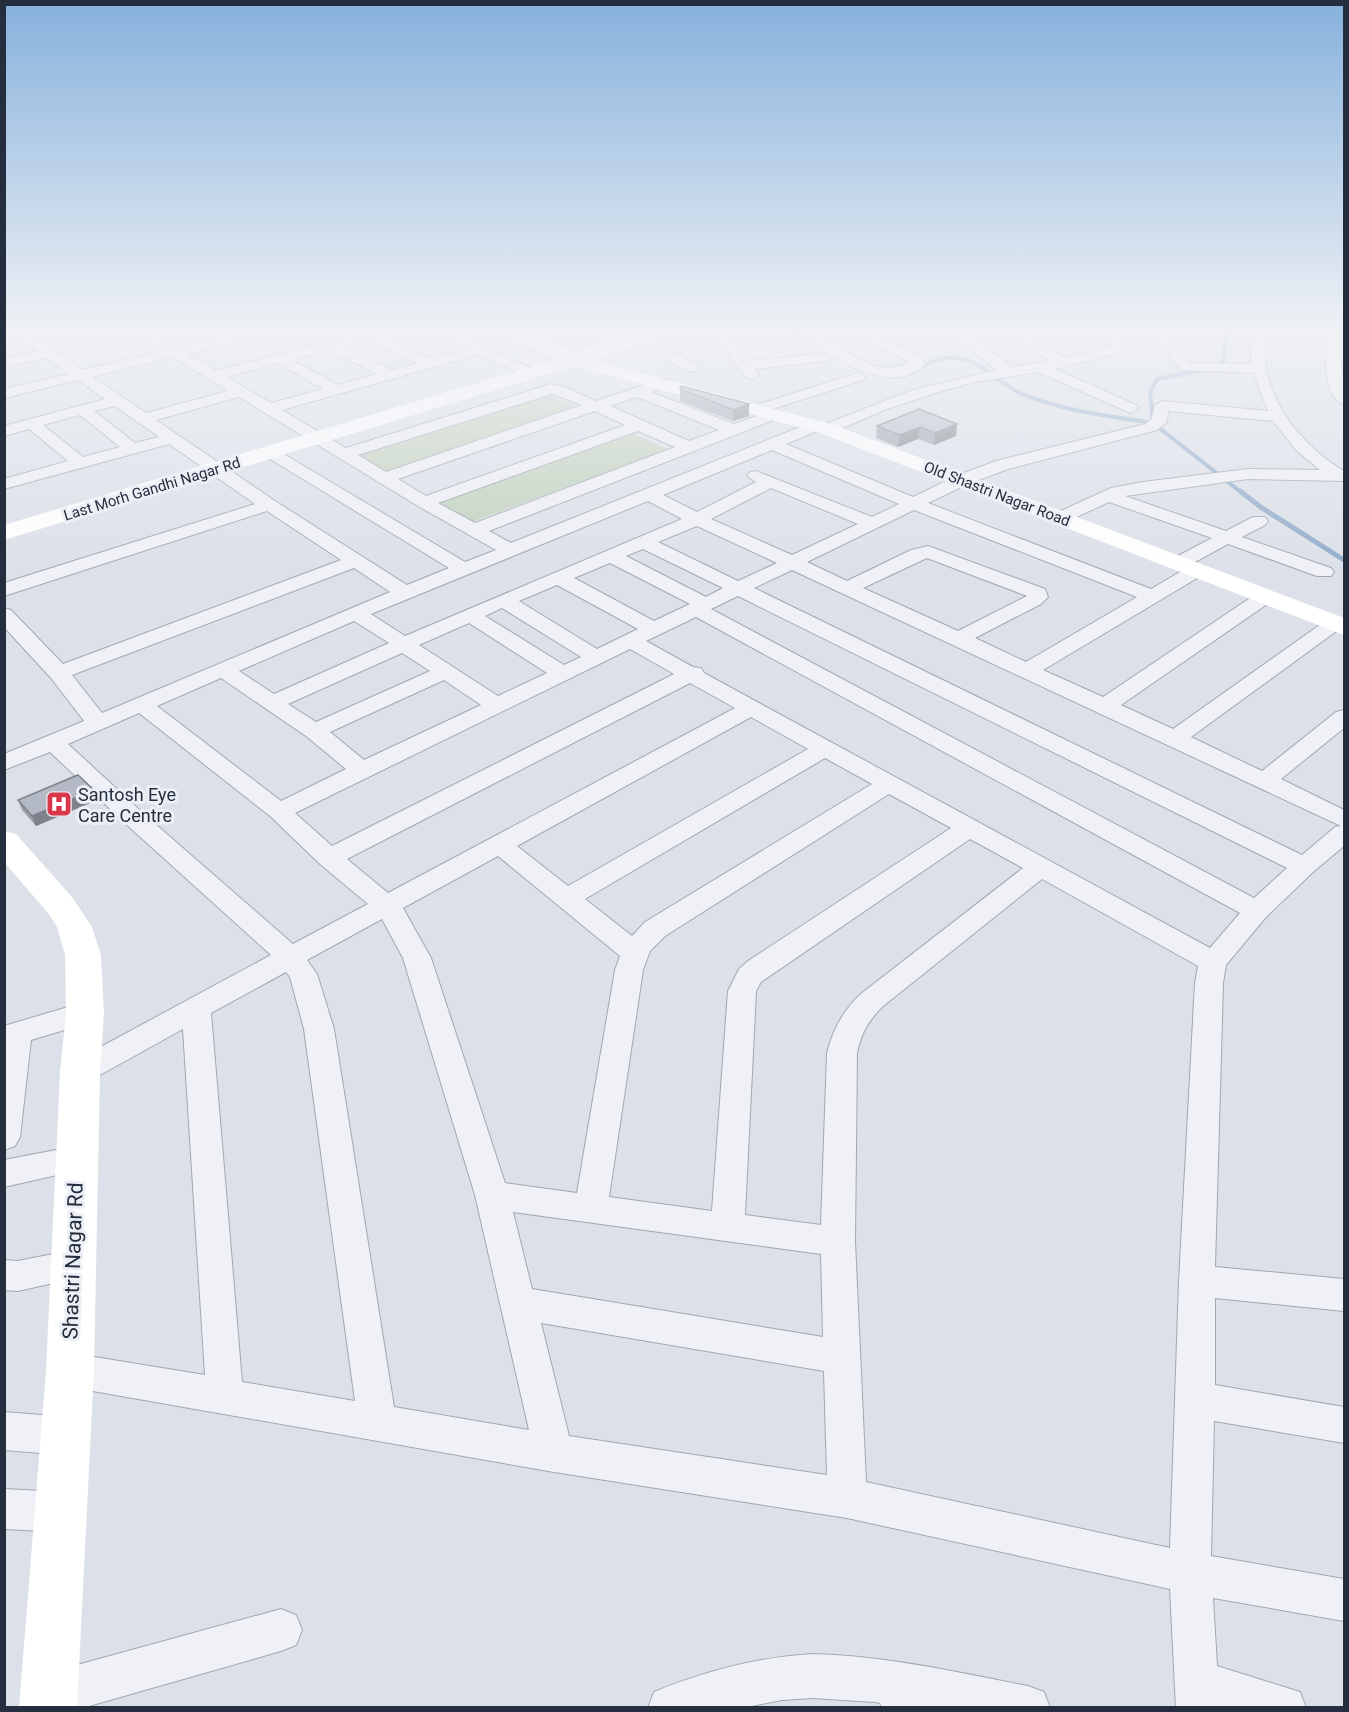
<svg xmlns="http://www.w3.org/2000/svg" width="1349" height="1712" font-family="Roboto,sans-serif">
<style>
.green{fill:#c2d2bd}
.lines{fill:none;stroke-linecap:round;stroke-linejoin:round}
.stream-far1{stroke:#94adcb;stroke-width:4}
.stream{stroke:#94adcb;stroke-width:5}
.street-casing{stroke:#a1a7b2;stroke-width:2}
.street{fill:#eff1f6;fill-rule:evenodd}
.secondary{fill:#fff;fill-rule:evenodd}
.wall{fill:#9a9fa9}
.shaded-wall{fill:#7d828a}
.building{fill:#b3b9c5;stroke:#7d828a;stroke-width:1.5}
.labels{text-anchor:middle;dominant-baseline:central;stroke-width:6;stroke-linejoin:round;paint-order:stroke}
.far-street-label{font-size:15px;fill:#252e3f;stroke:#eceff5}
.poi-label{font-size:18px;fill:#252e3f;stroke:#eceff5;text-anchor:start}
.near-street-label{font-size:21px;fill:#252e3f;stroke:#eceff5}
</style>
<rect width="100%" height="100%" fill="#dce0e8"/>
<path class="green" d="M543 392 579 408 388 474 353 455Z
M630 432 669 450 471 522 438 502Z"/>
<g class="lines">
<path class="stream-far1" d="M788 329 805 336
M1217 368 1224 361 1226 329
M1204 370 1157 379 1150 392 1153 423 1242 493
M910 372C927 365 938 355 958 358 982 361 1000 384 1022 394 1064 411 1108 416 1153 423"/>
<path class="stream" d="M1240 491 1262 508 1344 560"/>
<g class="street-casing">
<path id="street" d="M7 329H59L57 332 34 337 83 370 163 351 129 329H145L177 348 254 329H277L275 332 187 354 216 371 377 329H399L397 332 384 335 432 359 468 348 432 329H449L535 370 537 373 530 377 525 376 480 354 282 410 346 448 551 384 567 388 596 401 663 379 668 380 670 383 668 386 651 392 734 424 775 409 783 414 781 417 489 531 511 543 810 423 816 421 823 425 913 390 997 370 944 329H959L1013 367 1050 361 1003 329H1019L1064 358 1114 346 1094 329H1109L1130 344 1132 347 1130 350 1055 369 1136 405 1139 408 1131 413 1126 411 1038 372 975 382 942 391 887 409 833 432 827 434 820 430 786 444 913 497 956 476 996 461 1145 424 1151 420 1155 405 1163 401 1268 411 1253 373 1181 370 1144 329H1158L1190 363 1251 364V349L1256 329H1270C1268 338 1265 347 1265 356 1266 403 1306 449 1344 471V481L1248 479 1125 496 1226 531 1253 517H1265L1268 521 1265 525 1242 537 1331 568 1334 572 1331 576H1317L1228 544 1186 567H1172L1170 563 1172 559 1212 538 1109 502 1066 522H1054L1051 518 1054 514 1111 488 1143 482 1248 469 1320 470 1297 451 1273 421 1168 411 1167 422 1157 430 1008 469 968 484 928 503 1151 589 1190 566H1204L1207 570 1204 574 1043 670 1103 697 1259 592H1273L1276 596 1273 600 1121 705 1173 729 1328 619H1342L1344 622 1342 627 1191 737 1262 771 1336 712 1344 710V728L1281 779 1344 810V846L1313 872 1266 917 1226 965 1223 983 1215 1267 1344 1279V1311L1215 1298V1385L1344 1407V1443L1214 1421 1211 1556 1344 1579V1621L1213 1598 1217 1666 1300 1692 1306 1708H1176L1170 1589 847 1518 554 1472 70 1387 57 1382 52 1370 57 1358 70 1353 205 1375 183 1029 91 1080 80 1084 69 1080 65 1072 69 1064 271 955 127 825 50 752 4 770V754L84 721 51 678 4 627V608L11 610 63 664 341 560 267 511 4 596V583L255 504 169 444 4 489V479L68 461 29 429 4 436V426L105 399 78 380 4 398V389L69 374 46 358 4 367V359L37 351ZM370 339 418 363 392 370 343 346ZM329 350 377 374 338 385 292 360ZM173 357 228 391 146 413 93 377ZM278 363 323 389 271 403 226 377ZM552 394 582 405 386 472 358 455ZM239 397 418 506 496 550 465 562 277 450H265L263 453 265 456 449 568 407 585 275 501 156 420ZM637 397 719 430 689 441 610 406ZM115 406 159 437 135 443 94 411ZM595 411 625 425 426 496 398 479ZM80 415 120 447 83 457 43 425ZM638 431 675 447 475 523 438 503ZM772 450 899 504 872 517 756 471 750 472 747 476 756 482 697 512 663 495ZM771 488 858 524 792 555 711 519ZM648 501 682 519 405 636 371 614ZM914 510 1137 597 1026 662 975 638 1041 604 1048 597 1045 589 928 546 911 550 847 581 807 562ZM697 526 777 563 738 581 658 542ZM643 549 723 588 706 597 626 556ZM927 558 1027 596 958 631 863 588ZM610 563 690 604 654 621 574 578ZM354 568 390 592 102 713 72 675ZM792 570 1341 826 1335 827 1302 855 754 588ZM557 585 638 629 597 649 519 601ZM738 596 1287 868 1254 898 711 609ZM502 608 581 657 564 665 485 616ZM696 617 1240 913 1210 948 759 703 704 673 701 668 693 667 646 641ZM354 621 389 643 274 694 239 671ZM469 623 547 673 498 696 419 645ZM630 649 674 674 332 846 295 813ZM402 653 430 671 316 722 288 704ZM221 678 306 736 346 769 281 801 157 706ZM444 680 481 705 364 760 330 732ZM690 683 735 708 388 893 347 859ZM139 713 270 816 320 864 368 904 293 944 145 815 68 744ZM751 717 808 749 568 886 517 846ZM825 758 872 784 645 922 632 936 585 899ZM889 794 951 828 748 961 739 969 728 991 712 1211 609 1197 643 970 650 951 665 936ZM970 839 1023 868 862 993C844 1009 833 1029 827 1053L821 1225 745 1215 756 991 761 982ZM498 856 620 956 615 970 577 1193 505 1183 431 958 403 908ZM1042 879 1198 966 1195 983 1179 1281 1170 1548 866 1482 855 1242 857 1053C861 1034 868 1021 882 1007ZM382 919 403 958 475 1195 529 1430 394 1407 334 1029 317 974 307 960ZM286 972 290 977 304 1029 355 1401 242 1382 211 1013ZM513 1212 821 1254 823 1337 532 1289ZM541 1323 824 1371 827 1475 569 1436Z
M571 329H589L622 345 620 348H610Z
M700 329C726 327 732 343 748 361L829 353 794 329C837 326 861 386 910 362L847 329H864L920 356 925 364C901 391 856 372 832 356L831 360 826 361 755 369 759 375 752 379 747 378 718 344Z
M1329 329H1343L1340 357 1344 384V404C1320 398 1326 347 1329 329Z
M639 334 698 365 700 368 693 372 688 371 634 341 632 338Z
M858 373 865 377 863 380 763 412H753L750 409 753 406Z
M85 1002 95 1005 100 1013 95 1021 31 1040 20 1137 15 1146 4 1150V1026Z
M77 1146 88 1150 93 1159 88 1168 4 1187V1160Z
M73 1250 85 1254 90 1265 85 1276 18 1291 4 1290V1260L18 1261Z
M4 1412 66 1417 80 1423 85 1436 80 1449 66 1455 4 1450Z
M4 1489 62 1492 76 1498 82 1512 76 1526 62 1532 4 1529Z
M281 1609 296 1615 302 1630 296 1645 281 1651 82 1708H31L26 1695 32 1679 48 1673Z
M813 1654C886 1656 956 1672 1028 1686L1044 1692 1050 1708H882L880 1703 875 1702 813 1698 782 1700 742 1708H648L654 1692C705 1671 758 1657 813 1654Z"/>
</g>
<use href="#street" class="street"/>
<path class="secondary" d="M499 329H522L575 353C616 340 643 329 687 329L684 333 638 344 593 360 834 425 1344 618V635L820 433 574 366 4 540V525L557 359 502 333Z
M4 831 16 834 72 897 92 927 101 955 104 1013 100 1072 94 1370 77 1708H19L46 1370 60 1072 66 1013 65 955 57 927 48 913 4 862Z"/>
</g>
<path class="wall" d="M681 386 749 416 733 421 680 401V389Z
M919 409 956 436 934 445 918 439 898 447 876 438 877 426Z
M18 800H97L36 826 22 810Z"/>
<path class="shaded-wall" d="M749 404V416L733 421 734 410Z
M957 424 956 436 934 445 935 433Z
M920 427 918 439 898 447 900 435Z
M94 790 97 800 36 826 32 816Z"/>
<path class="building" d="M681 386 749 404 734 410 680 389Z
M919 409 957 424 935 433 920 427 900 435 877 426Z
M78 775 94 790 32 816 18 800Z"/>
<linearGradient id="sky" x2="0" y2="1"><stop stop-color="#86b1dc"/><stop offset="0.58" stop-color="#eff1f5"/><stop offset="1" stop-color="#eff1f5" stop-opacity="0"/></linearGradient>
<rect width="1349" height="568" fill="url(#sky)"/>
<defs>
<g id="hospital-square" transform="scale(1.35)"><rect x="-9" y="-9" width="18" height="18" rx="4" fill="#d8364a" stroke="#eceff5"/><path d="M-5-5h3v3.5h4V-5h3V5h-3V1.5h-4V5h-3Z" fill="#fff"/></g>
</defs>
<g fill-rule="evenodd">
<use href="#hospital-square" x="59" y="804"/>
</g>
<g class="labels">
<g class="far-street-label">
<text transform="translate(152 489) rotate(-17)">Last Morh Gandhi Nagar Rd</text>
<text transform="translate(997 494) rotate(21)">Old Shastri Nagar Road</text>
</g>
<g class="poi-label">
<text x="78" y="794">Santosh Eye<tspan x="78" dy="21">Care Centre</tspan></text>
</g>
<g class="near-street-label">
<text transform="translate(73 1261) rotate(-88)">Shastri Nagar Rd</text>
</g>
</g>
<rect width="1349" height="1712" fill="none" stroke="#252e3f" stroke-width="12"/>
</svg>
